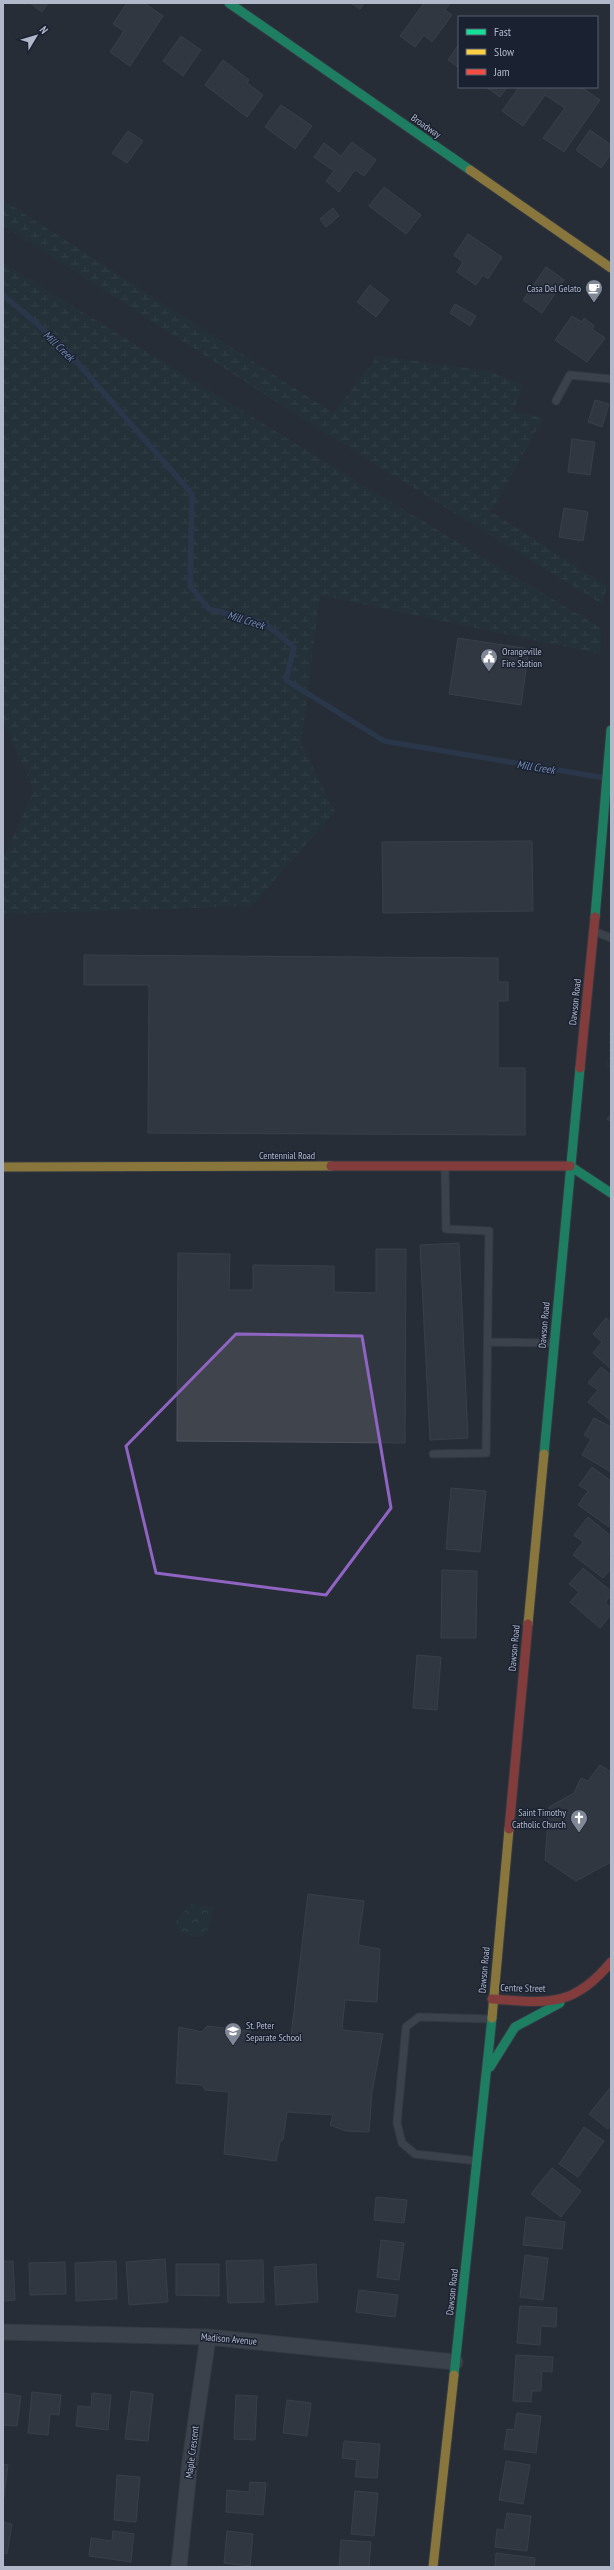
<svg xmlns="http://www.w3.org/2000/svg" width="614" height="2570" font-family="'PT Sans Narrow',sans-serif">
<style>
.grass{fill:url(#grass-dots)}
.wetland{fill:url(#wetland-marsh)}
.park{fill:url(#park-crowns)}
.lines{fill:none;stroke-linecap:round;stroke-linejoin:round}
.stream{stroke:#304060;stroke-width:5.5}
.building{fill:#3f444d;stroke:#4f555f}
.lane-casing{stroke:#444850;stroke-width:9}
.street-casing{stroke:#444850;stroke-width:17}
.fast-casing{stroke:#444850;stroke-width:11}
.slow-casing{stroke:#444850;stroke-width:11}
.jam-casing{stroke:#444850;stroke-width:11}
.lane{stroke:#585c64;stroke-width:7}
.street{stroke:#585c64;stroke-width:15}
.fast{stroke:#16e098;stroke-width:9}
.slow{stroke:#ffcf43;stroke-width:9}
.jam{stroke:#f24e42;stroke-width:9}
.marked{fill:none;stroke:#9064c3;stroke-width:3;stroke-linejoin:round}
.labels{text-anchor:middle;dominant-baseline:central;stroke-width:3;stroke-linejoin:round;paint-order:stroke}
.street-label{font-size:10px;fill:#b0b8c9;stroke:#1a2232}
.poi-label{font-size:10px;fill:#b0b8c9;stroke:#1a2232;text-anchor:end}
.water-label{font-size:11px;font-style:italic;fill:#758bb3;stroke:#1a2232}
</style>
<defs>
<pattern id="grass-dots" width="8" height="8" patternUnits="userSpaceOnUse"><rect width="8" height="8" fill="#24373d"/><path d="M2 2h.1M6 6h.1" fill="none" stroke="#415258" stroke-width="1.8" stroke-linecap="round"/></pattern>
<pattern id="wetland-marsh" width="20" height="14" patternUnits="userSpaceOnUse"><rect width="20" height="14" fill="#24373d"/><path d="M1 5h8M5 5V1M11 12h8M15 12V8" fill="none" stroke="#415258"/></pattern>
<pattern id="park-crowns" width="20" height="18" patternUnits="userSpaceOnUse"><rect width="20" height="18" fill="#24373d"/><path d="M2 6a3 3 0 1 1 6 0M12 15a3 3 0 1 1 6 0" fill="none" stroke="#415258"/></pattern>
</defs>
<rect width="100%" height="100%" fill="#272d37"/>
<path class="grass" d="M611 1010V1073L606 1069Z"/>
<path class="wetland" d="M3 200 333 413 378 356 489 371 524 385 513 411 543 418 491 512 607 586 602 604 317 428 3 225Z
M3 263 361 484 601 628V654L320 595 301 743 335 812 251 906 3 914V860L34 790 3 720Z"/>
<path class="park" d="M190 1904 214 1907C208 1933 207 1946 178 1930L176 1922Z"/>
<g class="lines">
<path class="stream" d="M3 295 63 346 192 494 190 586 209 609 266 624 294 647 286 680 384 741 605 778"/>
</g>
<path class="building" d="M30 3H48L42 12Z
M127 3H144L163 16 130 66 110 52 124 31 113 24Z
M351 3H364L360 9Z
M424 3H450L445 10 452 15 432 42 424 35 415 47 400 36Z
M181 36 201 50 183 76 163 61Z
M459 44V68L448 60Z
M223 60 249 80 247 83 263 95 247 117 205 85Z
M486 87H507L500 97Z
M519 87H581L600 100 564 152 543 138 565 108 545 95 523 126 502 111Z
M281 105 312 126 295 149 265 127Z
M590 130 611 145V154L601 168 576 150Z
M128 131 143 141 127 163 112 153Z
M352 142 376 160 364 176 355 170 339 192 326 181 334 171 314 157 324 143 341 156Z
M384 187 421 215 406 234 369 206Z
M333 208 339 216 326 227 320 219Z
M468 234 502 257 488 279 483 275 476 285 457 272 463 262 454 255Z
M546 267 564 280 542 313 523 300Z
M370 285 389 300 376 317 357 302Z
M455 304 476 316 470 326 450 313Z
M572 316 582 322 584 318 594 326 592 329 605 338 587 362 555 340Z
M595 400 609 404 602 427 588 422Z
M572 439 595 442 590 475 568 472Z
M564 508 588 512 583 541 559 537Z
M458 638 529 649 521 705 449 694Z
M532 841 533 911 383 913 382 842Z
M84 955 498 958V982H508V1001H498V1068H525V1135L148 1133 149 985H84Z
M611 1114V1122L607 1119Z
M459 1243 468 1438 430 1440 420 1245Z
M376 1249H406L405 1443 177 1441 178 1253 230 1254 229 1290H253V1265L334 1266V1292L376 1293Z
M606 1318 611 1322V1369L593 1353 602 1342 593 1334Z
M601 1367 611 1375V1421L588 1402 598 1390 588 1383Z
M594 1418 611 1427V1472L582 1455 591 1439 584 1435Z
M592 1467 611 1481 609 1527 578 1505 588 1491 579 1485Z
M451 1488 486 1491 480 1552 446 1549Z
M588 1517 611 1536V1549L608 1553 611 1555V1569L603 1578 573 1555 583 1542 574 1535Z
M583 1568 611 1591V1595L605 1603 611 1608V1615L600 1628 570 1602 579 1592 569 1584Z
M442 1570 477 1571 476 1638H441Z
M417 1655 441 1657 437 1710 413 1708Z
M600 1765 611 1772V1862L576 1881 545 1860 549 1807 574 1793 581 1778 588 1781Z
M308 1894 364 1901 358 1945 380 1949 377 2002 345 2000 342 2030 383 2034 372 2092 369 2132 346 2131 330 2125 333 2115 287 2112 283 2140 280 2142 276 2161 224 2154 229 2092 205 2090 202 2085 176 2083 179 2027 202 2032 207 2026 250 2031 252 2038 290 2044Z
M611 2087V2125L608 2129 589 2114Z
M584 2127 604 2141 578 2177 559 2164Z
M552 2168 581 2191 561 2217 531 2194Z
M376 2197 407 2200 404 2223 374 2220Z
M526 2217 565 2222 562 2249 523 2245Z
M381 2240 404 2243 399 2280 377 2277Z
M525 2255 548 2258 543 2300 520 2297Z
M165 2259 168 2302 129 2305 126 2262Z
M263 2260 264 2302 228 2303 226 2261Z
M3 2261H13L15 2300 3 2301Z
M116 2261 117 2299 76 2301 75 2263Z
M65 2262 66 2294 30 2295 29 2263Z
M176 2264H219V2296L176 2295Z
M316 2264 318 2302 276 2305 274 2267Z
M359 2290 398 2295 395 2317 356 2312Z
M520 2306 557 2308 556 2327 541 2326 540 2345 517 2343Z
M516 2355 553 2357 552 2372 542 2371 541 2391H532L531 2402 513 2401Z
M131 2391 153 2394 148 2441 125 2439Z
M32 2392 61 2395 59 2415 50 2414 48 2435 28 2433Z
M3 2393 21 2396 17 2426 3 2425Z
M92 2393 111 2395 108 2430 76 2426 78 2406 91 2407Z
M236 2395 257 2396 255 2440 234 2439Z
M287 2400 311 2403 307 2436 283 2433Z
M517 2413 541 2416 536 2453 504 2449 507 2429 514 2430Z
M344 2441 380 2444 377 2478 355 2477 357 2460 342 2458Z
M506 2461 530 2465 523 2504 499 2500Z
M3 2464 8 2465 3 2503Z
M117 2475 140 2477 136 2522 114 2520Z
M250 2482 266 2483 263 2515 226 2512 227 2490 249 2492Z
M355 2491 378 2493 374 2536 351 2534Z
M507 2513 531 2516 527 2551 495 2547 497 2529 504 2530Z
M3 2522 12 2524 7 2554 3 2553Z
M113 2531 134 2534 131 2562 89 2556 91 2538 112 2541Z
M227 2531 253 2534 250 2566 224 2563Z
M341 2540 371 2542 369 2567H339Z
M496 2553 535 2558 534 2567H495Z"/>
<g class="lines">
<g class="lane-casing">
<path id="lane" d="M556 401 570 375 611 379
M596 932 611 938
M489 1342 553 1343
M433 1454 486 1453 489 1231 446 1229 445 1168
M477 2161 415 2154 402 2143 397 2123 406 2027 419 2017 491 2019"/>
</g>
<g class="street-casing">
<path id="street" d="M3 2332 208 2337 455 2362
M179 2567 190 2461 208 2337"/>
</g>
<g class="fast-casing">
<path id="fast" d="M229 3 470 170
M595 917 611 730
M570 1166 611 1193
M544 1454 580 1068
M490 2067 515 2027 560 2003
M454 2375 492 2018"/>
</g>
<g class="slow-casing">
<path id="slow" d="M470 170 611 268
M3 1167 331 1166
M528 1624 544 1454
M492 2018 509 1829
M433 2567 454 2375"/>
</g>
<g class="jam-casing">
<path id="jam" d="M580 1068 595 917
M331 1166H570
M509 1829 528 1624
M492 1999C548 2003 573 2008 611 1962"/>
</g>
<use href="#lane" class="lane"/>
<use href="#street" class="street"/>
<use href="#fast" class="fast"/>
<use href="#slow" class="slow"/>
<use href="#jam" class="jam"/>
</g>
<path d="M0 0H614V2570H0ZM236 1334 362 1336 391 1508 326 1595 156 1573 126 1446Z" fill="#272d37" fill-opacity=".55" fill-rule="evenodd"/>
<path class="marked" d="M236 1334 362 1336 391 1508 326 1595 156 1573 126 1446Z"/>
<defs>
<g id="cafe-pin" transform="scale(0.9)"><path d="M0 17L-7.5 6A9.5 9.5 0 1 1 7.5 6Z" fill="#808796" stroke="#1a2232"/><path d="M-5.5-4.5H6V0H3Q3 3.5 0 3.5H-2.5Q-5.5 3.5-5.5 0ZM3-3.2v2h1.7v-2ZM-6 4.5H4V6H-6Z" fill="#fff"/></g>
<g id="civic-pin" transform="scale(0.9)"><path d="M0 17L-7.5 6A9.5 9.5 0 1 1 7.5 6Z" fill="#808796" stroke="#1a2232"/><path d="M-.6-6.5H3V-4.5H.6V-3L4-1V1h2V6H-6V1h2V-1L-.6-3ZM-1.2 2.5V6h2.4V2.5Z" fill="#fff"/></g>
<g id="church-pin" transform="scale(0.9)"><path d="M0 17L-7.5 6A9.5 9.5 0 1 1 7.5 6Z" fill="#808796" stroke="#1a2232"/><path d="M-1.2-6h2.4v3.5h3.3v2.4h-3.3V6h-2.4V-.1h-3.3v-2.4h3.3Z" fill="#fff"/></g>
<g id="school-pin" transform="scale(0.9)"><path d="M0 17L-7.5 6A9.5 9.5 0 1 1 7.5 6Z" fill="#808796" stroke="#1a2232"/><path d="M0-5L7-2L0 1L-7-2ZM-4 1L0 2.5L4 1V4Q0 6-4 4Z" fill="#fff"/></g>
</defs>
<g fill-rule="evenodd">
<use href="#cafe-pin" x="594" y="288"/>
<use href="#civic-pin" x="489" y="657"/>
<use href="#church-pin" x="579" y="1818"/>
<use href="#school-pin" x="233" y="2031"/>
</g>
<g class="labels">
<g class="street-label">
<text transform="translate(426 126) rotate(35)">Broadway</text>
<text transform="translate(575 1002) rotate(-84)">Dawson Road</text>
<text x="287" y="1155">Centennial Road</text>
<text transform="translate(544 1325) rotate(-85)">Dawson Road</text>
<text transform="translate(514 1648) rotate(-85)">Dawson Road</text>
<text transform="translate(484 1970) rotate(-85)">Dawson Road</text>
<text transform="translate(523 1988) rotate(1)">Centre Street</text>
<text transform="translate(452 2292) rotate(-84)">Dawson Road</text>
<text transform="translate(229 2339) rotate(5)">Madison Avenue</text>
<text transform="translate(192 2452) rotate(-83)">Maple Crescent</text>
</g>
<g class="poi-label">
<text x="581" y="288">Casa Del Gelato</text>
<text x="502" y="651" text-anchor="start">Orangeville<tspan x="502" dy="12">Fire Station</tspan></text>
<text x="566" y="1812">Saint Timothy<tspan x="566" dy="12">Catholic Church</tspan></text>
<text x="246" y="2025" text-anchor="start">St. Peter<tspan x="246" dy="12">Separate School</tspan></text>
</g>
<g class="water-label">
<text transform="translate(59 346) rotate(44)">Mill Creek</text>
<text transform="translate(246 620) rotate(17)">Mill Creek</text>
<text transform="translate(536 767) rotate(9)">Mill Creek</text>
</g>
</g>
<rect width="614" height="2570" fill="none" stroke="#b0b8c9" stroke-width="8"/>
<rect x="458" y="16" width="140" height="72" fill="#1a2232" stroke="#565e6e"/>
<rect x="466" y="29" width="20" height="6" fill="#16e098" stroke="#565e6e"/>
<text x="494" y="36" font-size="12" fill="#b0b8c9">Fast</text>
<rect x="466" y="49" width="20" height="6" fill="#ffcf43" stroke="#565e6e"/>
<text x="494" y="56" font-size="12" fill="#b0b8c9">Slow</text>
<rect x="466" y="69" width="20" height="6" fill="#f24e42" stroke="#565e6e"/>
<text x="494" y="76" font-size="12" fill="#b0b8c9">Jam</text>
<g transform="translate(36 36) rotate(52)" stroke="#1a2232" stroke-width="3" paint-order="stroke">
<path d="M0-3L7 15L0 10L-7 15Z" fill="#b0b8c9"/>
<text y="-6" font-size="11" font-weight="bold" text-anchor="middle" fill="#b0b8c9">N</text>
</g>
</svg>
